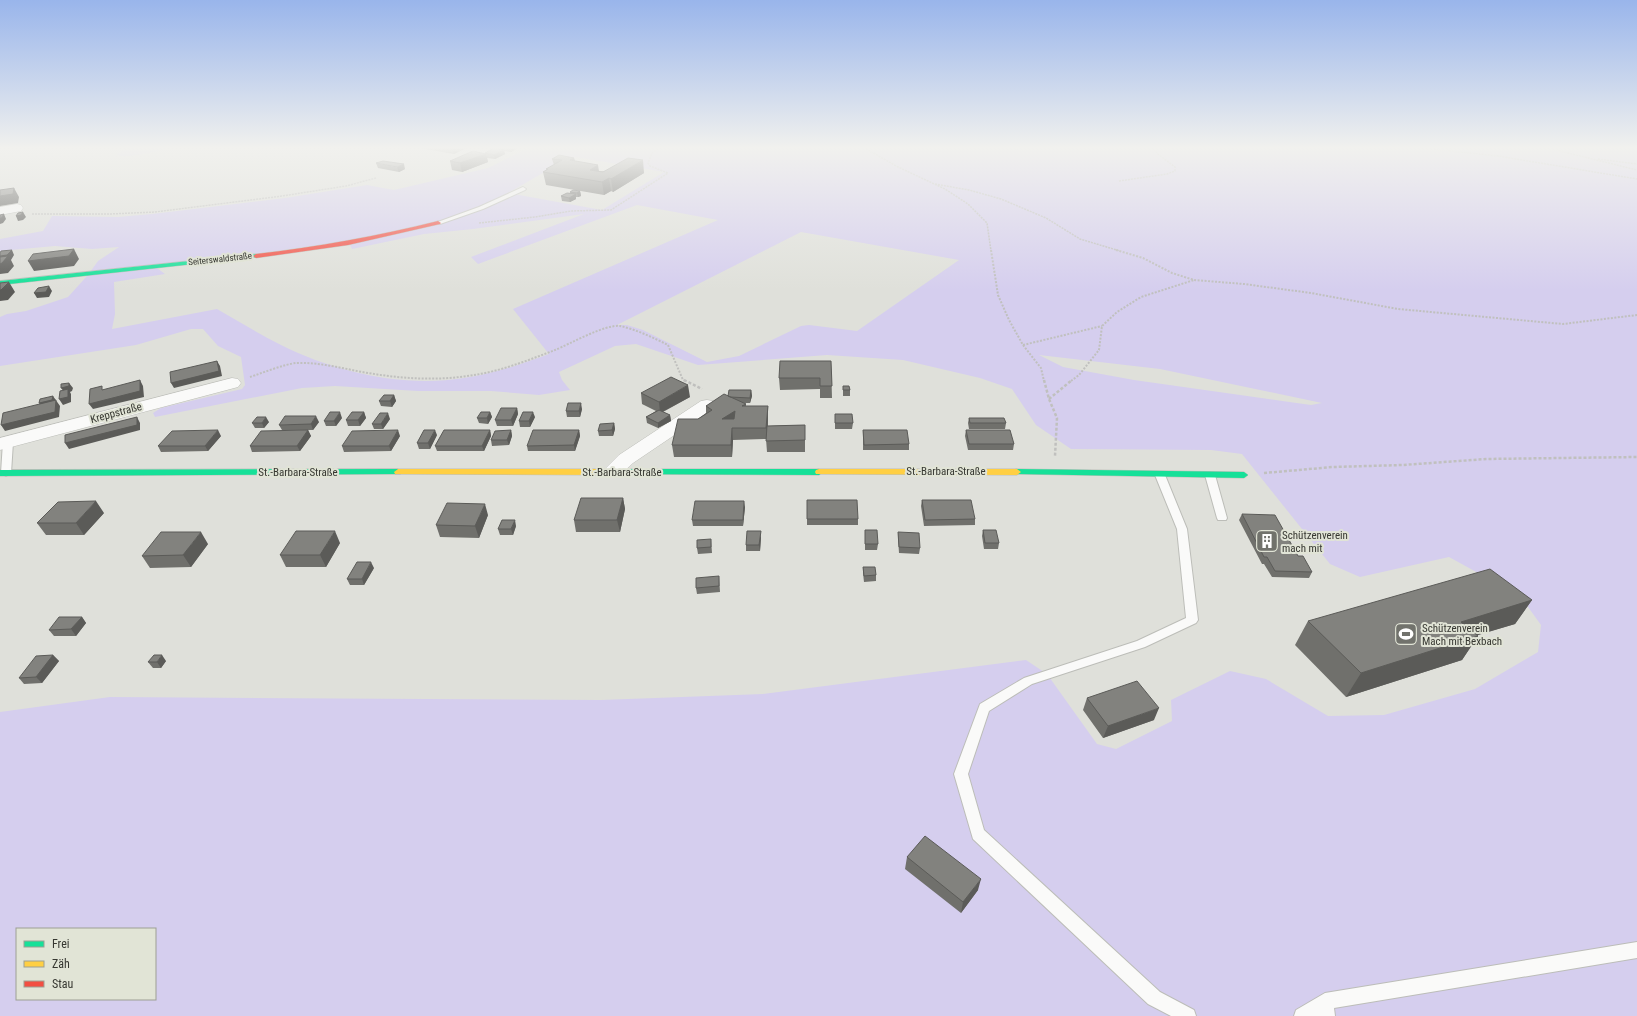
<svg xmlns="http://www.w3.org/2000/svg" width="1637" height="1016" font-family="'Roboto Condensed',sans-serif">
<style>
.green{fill:#d5ceee;fill-rule:evenodd}
.lines{fill:none;stroke-linecap:round;stroke-linejoin:round}
.lane-casing{stroke:#bcbdb8;stroke-width:2}
.street-casing{stroke:#bcbdb8;stroke-width:1}
.fast-casing{stroke:#bcbdb8;stroke-width:1}
.slow-casing{stroke:#bcbdb8;stroke-width:1}
.jam-casing{stroke:#bcbdb8;stroke-width:1}
.path-far2{stroke:#c0c0be;stroke-width:1.5;stroke-dasharray:2 1;stroke-linecap:butt}
.path-far1{stroke:#c0c0be;stroke-width:2;stroke-dasharray:2 1.5;stroke-linecap:butt}
.path{stroke:#c0c0be;stroke-width:2.5;stroke-dasharray:3 2;stroke-linecap:butt}
.lane{fill:#fafaf9;fill-rule:evenodd}
.street{fill:#fafaf9;fill-rule:evenodd}
.fast{fill:#16e098;fill-rule:evenodd}
.slow{fill:#ffcf43;fill-rule:evenodd}
.jam{fill:#f24e42;fill-rule:evenodd}
.wall{fill:#70706c}
.shaded-wall{fill:#5b5b58}
.building{fill:#82827e;stroke:#5b5b58;fill-rule:evenodd}
.labels{text-anchor:middle;dominant-baseline:central;stroke-width:4;stroke-linejoin:round;paint-order:stroke}
.far-street-label{font-size:9px;fill:#363731;stroke:#e1e4d6}
.street-label{font-size:11px;fill:#363731;stroke:#e1e4d6}
.poi-label{font-size:11px;fill:#363731;stroke:#e1e4d6;text-anchor:start}
</style>
<rect width="100%" height="100%" fill="#dfe0da"/>
<path class="green" d="M129 147H176C159 150 131 159 116 155Z
M530 147H1637V1016H0V712L110 697 601 700 763 694 1026 660 1047 674 1097 744 1116 749 1172 721 1171 700 1230 671 1266 679 1328 716 1384 715 1475 689 1538 652 1541 625 1520 596 1449 557 1360 577 1330 564 1242 454 1211 450 1071 449 1036 425 1012 389 980 378 903 360 827 355 698 365 636 344 615 346 559 372 562 380 570 390 539 395 491 391H418L335 386 302 388 155 417 153 413 161 408 242 389 245 385 241 357 218 346 203 329H191L136 345 0 366V317L7 314 26 311 68 297 88 275 98 261 119 247 92 249 55 246 0 251V239L43 231 52 216 118 217 152 214 285 198 367 185 394 190 488 168ZM576 157 664 172 602 210 508 193 562 162ZM637 205 718 220 513 309 549 354C521 364 493 374 464 378 403 388 335 372 281 345 259 334 238 321 217 309L112 329 115 314 114 282 165 274 157 268 348 241 352 249 424 234 473 229 584 214 471 257 478 264ZM801 232 959 260 857 331 809 325 801 326 739 356 707 362 643 330 627 325H617ZM1039 355 1160 369 1322 403 1311 405 1134 380 1063 367ZM17 929H155V999H17Z"/>
<g class="lines">
<g class="lane-casing">
<path id="lane" d="M523 187 526 189 525 190 483 209 440 224 435 223 479 207Z
M8 439 13 442 11 473 6 476 1 473 3 442Z
M1160 472 1165 475 1187 529 1198 620 1196 623 1145 647 1032 684 989 711 968 774 984 830 1160 992 1194 1010 1196 1016H1171L1148 1004 973 839 954 774 980 704 1024 678 1137 641 1186 618 1177 529 1155 475Z
M1210 472 1215 475 1227 518 1226 520H1218L1217 518 1205 475Z
M1637 942V958L1334 1008 1335 1016H1294L1296 1010 1325 993Z"/>
</g>
<g class="street-casing">
<path id="street" d="M17 204 21 205 23 208 21 211 0 215V207Z
M232 378 238 379 241 383 238 387 0 450V438Z
M707 400 713 401 716 405 713 409 633 463 620 475 613 477 606 475 603 471 619 455 701 401Z"/>
</g>
<g class="fast-casing">
<path id="fast" d="M256 254 258 255V257L0 285V281Z
M398 469 402 472 401 474 0 476V470Z
M609 469H819L823 472 819 475 606 474 605 472 606 470Z
M1017 469 1244 472 1248 475 1244 478 1014 474 1013 472 1014 470Z"/>
</g>
<g class="slow-casing">
<path id="slow" d="M398 469H609L613 472 609 475 395 474 394 472Z
M819 469H1017L1021 472 1017 475 816 474 815 472 816 470Z"/>
</g>
<g class="jam-casing">
<path id="jam" d="M438 221 441 223 440 224 348 245 256 258 253 256 256 254C317 247 378 236 438 221Z"/>
</g>
<path class="path-far2" d="M863 147 896 166 945 189 968 204 987 223 991 251
M1413 147 1498 156 1637 179
M1544 147 1637 170
M1598 159 1637 164
M1119 181 1167 174 1175 171V167L1158 154 1152 147
M935 184 969 190 1001 199 1046 218 1080 239 1120 251
M32 214H110L155 212 282 196 346 186 376 178
M479 223 535 217 571 211 611 210 668 173 650 166 648 163 652 153 661 147"/>
<path class="path-far1" d="M991 250 998 295 1009 320 1023 345 1041 368 1044 381
M1116 250 1143 258 1172 273 1194 280 1244 284 1311 293 1398 309 1563 324 1637 315
M1023 345 1102 326
M250 377C262 373 285 364 296 363 321 362 344 369 368 373 403 379 439 381 474 375 501 371 529 360 555 350 570 344 605 324 620 326 635 329 654 338 668 345L683 380 686 381
M1071 381 1079 375 1099 350 1102 326 1117 312 1141 297 1194 280"/>
<path class="path" d="M684 380 702 389
M1044 380 1049 399 1057 418 1055 456
M1049 399 1072 380
M1264 473 1333 467 1403 465 1486 459 1637 457"/>
<use href="#lane" class="lane"/>
<use href="#street" class="street"/>
<use href="#fast" class="fast"/>
<use href="#slow" class="slow"/>
<use href="#jam" class="jam"/>
</g>
<path class="wall" d="M414 147H468L454 154Z
M499 147H520L511 152 504 151 505 154 495 159 487 158 488 162 462 172 452 170 450 161 485 153 499 149Z
M574 158 575 161 599 171 644 173 613 192 611 191 604 195 546 185 543 172 546 170V169L554 165 552 159Z
M376 163 405 169 399 172 378 168Z
M580 191 581 196 578 197H576V199L570 202 562 201 561 196 570 193V192Z
M831 361 832 398H820V389L780 390 779 378Z
M843 386 850 390V396H843Z
M751 390 752 396 750 403H743L746 404V406H768V426L805 425V452H767L766 439 733 440 732 457H674L672 445 698 419 706 413V406L728 396Z
M641 393 690 397 663 412 670 415 671 421 658 428 647 423 646 417 656 411 642 404Z
M394 395 396 401 392 407 381 406 379 401Z
M517 408 518 414 513 426H497L495 420Z
M582 409 580 417H567L566 411Z
M364 412 366 418 360 426H348L346 420Z
M490 412 492 417 488 424 479 423 477 418Z
M835 414 853 423 852 429H835Z
M535 417 530 427H520L519 421Z
M342 418 336 426H326L324 421Z
M969 418 1006 423 1005 429H969L968 423Z
M390 419 383 429H374L372 424Z
M269 422 264 428H255L252 423Z
M319 422 313 430H282L279 425Z
M614 423 615 429 613 436H599L598 431Z
M308 430 311 436 300 451 252 452 250 446Z
M490 430 491 436 484 451H437L435 446Z
M511 430 512 436 509 445 492 446 491 440Z
M579 430 580 436 575 451H528L527 446Z
M863 430 909 444V450H863Z
M966 430 1014 444 1013 450H968L965 436Z
M437 435 430 449H419L417 443Z
M221 436 208 451 161 452 158 446Z
M400 436 391 451 344 452 342 446Z
M623 498 625 509 620 532H576L574 520Z
M807 500 858 519V525H807Z
M922 500 975 519V525L924 526 921 506Z
M745 507 743 526H693L692 520Z
M104 513 84 535H46L37 523Z
M1242 514 1298 556 1312 572 1309 578 1272 577 1264 564H1262L1239 520Z
M488 515 479 538 440 537 436 525Z
M516 526 513 535H500L498 529Z
M865 530 878 544 877 550H865Z
M983 530 999 543 998 549H984L982 536Z
M898 532 920 548 919 554 899 553 898 538Z
M761 537 760 551H746V545Z
M711 539 712 553 698 554 697 548Z
M340 543 326 567H286L280 555Z
M208 544 191 567 150 568 142 556Z
M863 567 876 575V581L864 582 863 573Z
M374 568 364 585H350L347 579Z
M719 576 720 592 697 594 696 588Z
M1532 600 1515 624 1477 635 1478 636 1462 660 1346 697 1295 645 1308 621Z
M82 617 86 623 76 636H54L49 630Z
M53 655 59 661 42 683 24 684 19 678Z
M166 661 161 668H153L148 662Z
M1087 698 1154 720 1103 738 1083 710Z
M907 857 978 890 961 913 905 869Z"/>
<path class="shaded-wall" d="M452 147H468L454 154Z
M511 147H520L511 152 510 148Z
M504 150 505 154 495 159 494 155Z
M486 154 488 162 462 172 460 163Z
M574 158 577 171 570 160Z
M643 160 644 173 613 192 611 179Z
M404 164 405 169 399 172 397 167Z
M598 165 600 178 590 170Z
M609 178 611 191 604 195 602 182Z
M14 188 19 197 18 203 0 206V196Z
M580 191 581 196 578 197 577 193Z
M576 194V199L570 202 569 198Z
M23 212 26 217 23 220 18 221 16 216Z
M4 214 6 219 3 223 0 224V219Z
M74 249 79 259 74 266 34 271 28 261Z
M12 250 14 255 11 260 14 266 8 273 0 274V256Z
M9 282 15 292 8 300 0 301V290Z
M49 286 52 291 49 297 37 298 34 293Z
M217 361 220 366 222 376 174 388 171 383Z
M140 380 143 386 144 397 93 409 89 404Z
M69 383 73 388 72 391 70 392 71 394V402L63 405 59 399 65 393 61 388Z
M688 385 690 397 660 413 659 402Z
M751 390 752 396 750 403V398Z
M394 395 396 401 392 407 390 401Z
M53 396 60 406 59 417 5 431 1 425 43 409 39 403Z
M581 403 582 409 580 417 579 411Z
M768 406V417L767 439 766 428Z
M517 408 518 414 513 426 511 420Z
M735 411 736 422 722 419Z
M340 412 342 418 336 426 334 421Z
M364 412 366 418 360 426 358 420Z
M490 412 492 417 488 424 487 418Z
M533 412 535 417 530 427 529 421Z
M388 413 390 419 383 429 381 424Z
M670 415 671 421 658 428V423Z
M316 416 319 422 313 430 311 424Z
M137 417 140 423V430L69 449 65 443Z
M266 417 269 422 264 428 262 423Z
M614 423 615 429 613 436 612 430Z
M732 428 733 440 732 457 731 445Z
M218 430 221 436 208 451 205 446Z
M308 430 311 436 300 451 297 446Z
M398 430 400 436 391 451 389 446Z
M435 430 437 435 430 449 428 443Z
M490 430 491 436 484 451 482 446Z
M511 430 512 436 509 445 507 440Z
M579 430 580 436 575 451 574 445Z
M623 498 625 509 620 532 617 520Z
M96 501 104 513 84 535 76 523Z
M744 501 745 507 743 526V520Z
M485 504 488 515 479 538 475 526Z
M515 520 516 526 513 535 511 529Z
M335 531 340 543 326 567 320 555Z
M761 531V537L760 551 759 545Z
M201 532 208 544 191 567 183 555Z
M371 562 374 568 364 585 362 579Z
M1532 600 1515 624 1445 645 1461 622Z
M82 617 86 623 76 636 71 629Z
M1478 636 1462 660 1346 697 1361 673Z
M53 655 59 661 42 683 36 677Z
M162 655 166 661 161 668 157 662Z
M1159 708 1154 720 1103 738 1108 726Z
M981 879 978 890 961 913 963 902Z"/>
<path class="building" d="M494 148 504 150 494 155 485 153Z
M473 151 486 154 460 163 450 161Z
M559 155 574 158 570 160 598 165 590 170 603 172 628 158 643 160 611 179 609 178 602 182 543 172 548 169H546L562 160 552 159Z
M383 161 404 164 397 167 376 163Z
M14 188 13 194 0 196V190Z
M573 190 580 191 577 193 570 192Z
M567 193 576 194 569 198 561 196Z
M23 212 21 215 16 216 18 213Z
M4 214 0 219V215Z
M74 249 69 256 28 261 33 254Z
M12 250 7 255 0 256V253L1 251Z
M8 256 2 263 0 264V257Z
M9 282 1 290H0V283Z
M49 286 46 292 34 293 38 288Z
M217 361 219 371 171 383 170 372Z
M780 361H831L832 386H820V378H779Z
M671 377 688 385 659 402 641 393Z
M140 380V391L89 404 90 389 102 386V390Z
M69 383V386L61 388V384Z
M843 386H849L850 390H843Z
M68 389V397L59 399 60 391Z
M729 390H751L750 398 730 397 728 396Z
M724 394 746 404 742 406H768L766 428H732L731 445H672L678 419H698L712 410 706 406ZM735 411 734 419H722Z
M384 395H394L390 401H379Z
M53 396 52 400 39 403 40 399Z
M56 400 55 412 1 425 3 413Z
M568 403H581L579 411H566Z
M501 408H517L511 420H495Z
M659 410 670 415 658 423 646 417Z
M330 412H340L334 421H324Z
M352 412H364L358 420H346Z
M481 412H490L487 418H477Z
M523 412H533L529 421H519Z
M380 413H388L381 424H372Z
M835 414H852L853 423H835Z
M285 416H316L311 424 279 425Z
M137 417V425L65 443V435Z
M257 417H266L262 423H252Z
M969 418H1004L1006 423H970Z
M614 423 612 430 598 431 600 424Z
M805 425V440L766 441 767 426Z
M218 430 205 446H158L172 431Z
M308 430 297 446H250L261 431Z
M398 430 389 446H342L352 431Z
M424 430H435L428 443H417Z
M444 430H490L482 446H435Z
M511 430 507 440H491L495 431Z
M533 430H579L574 445 527 446Z
M863 430H907L909 444 864 445Z
M966 430H1010L1014 444H969Z
M581 498H623L617 520H574Z
M807 500H857L858 519H807Z
M922 500H971L975 519 925 520Z
M96 501 76 523H37L58 502Z
M695 501H744L743 520H692Z
M447 503 485 504 475 526 436 525Z
M1242 514 1275 515 1298 556H1303L1312 572 1275 571 1267 557H1264Z
M502 520H515L511 529H498Z
M865 530H877L878 544H865Z
M983 530H996L999 543H985Z
M296 531H335L320 555H280Z
M747 531H761L759 545H746Z
M161 532H201L183 555 142 556Z
M898 532 919 533 920 548 899 547Z
M711 539V547L697 548V540Z
M357 562H371L362 579H347Z
M863 567H875L876 575 864 576Z
M1490 569 1532 600 1461 622 1478 636 1361 673 1308 621Z
M719 576V586L696 588V578Z
M59 617H82L71 629 49 630Z
M53 655 36 677 19 678 36 656Z
M154 655H162L157 662H148Z
M1137 681 1159 708 1108 726 1087 698Z
M925 836 981 879 963 902 907 857Z"/>
<linearGradient id="sky" x2="0" y2="1"><stop stop-color="#99b5eb"/><stop offset="0.51" stop-color="#f1f1ee"/><stop offset="1" stop-color="#f1f1ee" stop-opacity="0"/></linearGradient>
<rect width="1637" height="290" fill="url(#sky)"/>
<defs>
<g id="building-square" transform="scale(1.15)"><rect x="-9" y="-9" width="18" height="18" rx="4" fill="#71726c" stroke="#e1e4d6"/><path d="M-4-6H4V6H1V3H-1V6H-4ZM-2.5-4.3h1.7v1.8h-1.7ZM.8-4.3h1.7v1.8H.8ZM-2.5-1h1.7V.8h-1.7ZM.8-1h1.7V.8H.8Z" fill="#fff"/></g>
<g id="stadium-square" transform="scale(1.15)"><rect x="-9" y="-9" width="18" height="18" rx="4" fill="#71726c" stroke="#e1e4d6"/><path d="M0-5a6.5 5 0 1 0 0 10a6.5 5 0 1 0 0-10ZM-3.5-1.8h7v3.6h-7Z" fill="#fff"/></g>
</defs>
<g fill-rule="evenodd">
<use href="#building-square" x="1267" y="541"/>
<use href="#stadium-square" x="1406" y="634"/>
</g>
<g class="labels">
<g class="far-street-label">
<text transform="translate(220 259) rotate(-6)">Seiterswaldstraße</text>
</g>
<g class="street-label">
<text transform="translate(116 413) rotate(-15)">Kreppstraße</text>
<text x="946" y="471">St.-Barbara-Straße</text>
<text x="298" y="472">St.-Barbara-Straße</text>
<text x="622" y="472">St.-Barbara-Straße</text>
</g>
<g class="poi-label">
<text x="1282" y="535">Schützenverein<tspan x="1282" dy="13">mach mit</tspan></text>
<text x="1422" y="628">Schützenverein<tspan x="1422" dy="13">Mach mit Bexbach</tspan></text>
</g>
</g>
<rect x="16" y="928" width="140" height="72" fill="#e1e4d6" stroke="#9d9f94"/>
<rect x="24" y="941" width="20" height="6" fill="#16e098" stroke="#9d9f94"/>
<text x="52" y="948" font-size="12" fill="#363731">Frei</text>
<rect x="24" y="961" width="20" height="6" fill="#ffcf43" stroke="#9d9f94"/>
<text x="52" y="968" font-size="12" fill="#363731">Zäh</text>
<rect x="24" y="981" width="20" height="6" fill="#f24e42" stroke="#9d9f94"/>
<text x="52" y="988" font-size="12" fill="#363731">Stau</text>
</svg>
